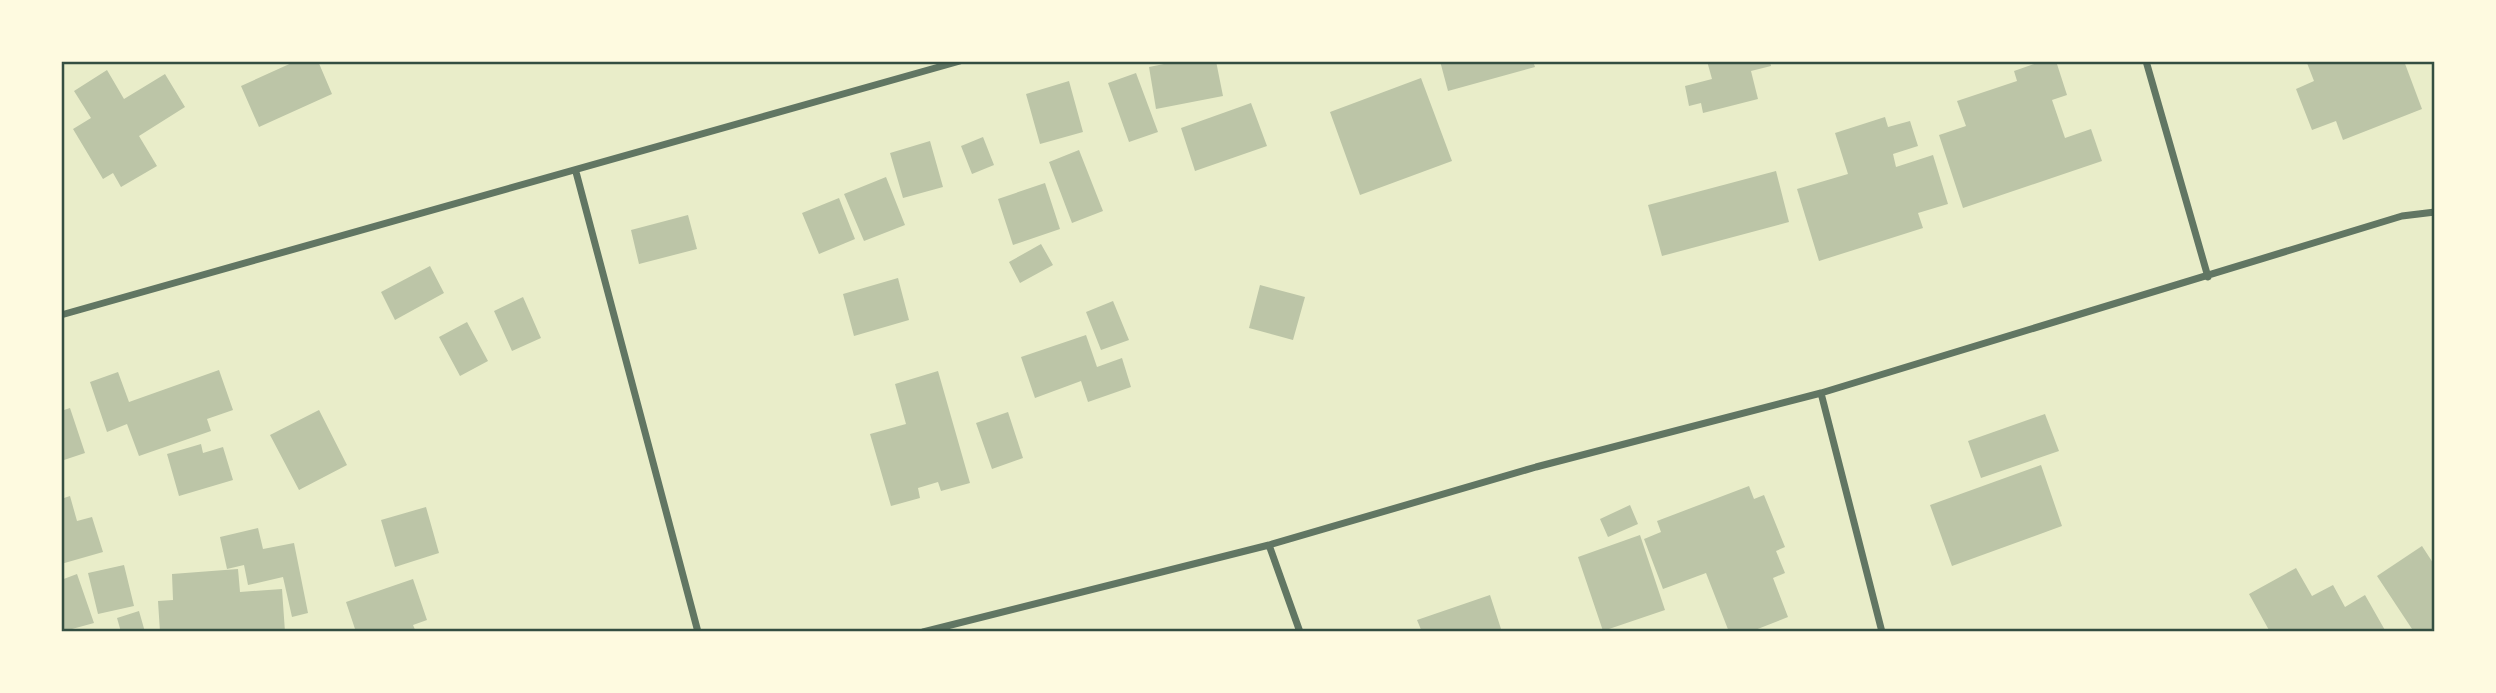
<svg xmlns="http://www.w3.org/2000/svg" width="2496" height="693" font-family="'DejaVu Sans',sans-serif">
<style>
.building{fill:#bcc5a7}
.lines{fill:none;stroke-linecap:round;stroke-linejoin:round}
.minor{stroke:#617663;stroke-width:7}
.neatline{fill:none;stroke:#344e41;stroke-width:2.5}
</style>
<rect width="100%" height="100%" fill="#e9edc9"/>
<path class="building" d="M296 61H318L332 94 259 127 241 86Z
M1179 61H1216L1223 96 1156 109 1149 67Z
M1440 61H1533L1535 67 1448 91Z
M1707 61H1770L1771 66 1751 71 1758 99 1703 113 1701 103 1689 106 1685 86 1712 79Z
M2043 61H2056L2067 95 2052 100 2065 138 2091 129 2102 161 1963 208 1939 135 1966 126 1957 101 2017 81 2014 71Z
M2311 61H2404L2422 109 2343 140 2336 121 2312 130 2296 89 2314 81 2307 63Z
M107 70 124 99 165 74 185 107 139 136 157 166 121 187 113 173 103 179 73 129 91 118 74 91Z
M1136 73 1158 132 1129 142 1108 83Z
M1421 78 1452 161 1360 195 1330 112Z
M1069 81 1083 132 1040 144 1026 94Z
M1251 103 1267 146 1195 171 1181 128Z
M1885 117 1888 127 1910 121 1918 146 1893 154 1896 167 1933 155 1948 204 1918 213 1923 228 1819 261 1797 189 1848 174 1835 133Z
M983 137 994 165 972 174 961 146Z
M930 141 943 187 903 198 890 153Z
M1079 150 1103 211 1072 223 1049 162Z
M1776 171 1789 222 1662 256 1648 205Z
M886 177 905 225 864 241 844 194Z
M1045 183 1060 229 1013 245 998 199Z
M839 198 855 239 819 254 802 213Z
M688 215 697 249 639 264 631 230Z
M1041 244 1053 265 1020 283 1009 262Z
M430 266 444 293 395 320 381 292Z
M898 278 909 320 854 336 843 294Z
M1260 285 1305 297 1293 340 1249 328Z
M523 297 541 338 512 351 494 311Z
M1113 301 1129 340 1101 350 1086 312Z
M467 322 488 361 460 376 439 337Z
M1086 335 1097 367 1122 358 1131 387 1088 402 1081 381 1035 398 1021 357Z
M219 370 233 410 207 419 211 431 139 456 127 424 107 432 90 382 118 372 129 402Z
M938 371 970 483 941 491 938 482 918 488 920 498 891 506 870 434 906 424 895 384Z
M70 408 85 453 61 461V411Z
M319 410 347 465 299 490 270 435Z
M1008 412 1023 458 992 469 976 423Z
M2045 414 2059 451 1981 478 1968 441Z
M201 444 203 453 223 447 233 480 179 496 167 454Z
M2041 465 2062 526 1952 566 1930 505Z
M1749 486 1754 499 1764 495 1785 547 1776 551 1785 573 1773 578 1788 617 1750 632H1729L1706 573 1663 589 1644 539 1661 532 1657 521Z
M70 496 77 521 92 517 103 552 61 564V499Z
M1630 505 1638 524 1608 537 1600 519Z
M426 507 439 553 395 567 381 520Z
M258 528 263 549 294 543 308 613 292 617 283 577 248 585 244 565 227 569 220 537Z
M1640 535 1665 610 1603 631 1578 557Z
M2422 546 2435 566V632H2414L2377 576Z
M124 565 134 606 98 614 88 573Z
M2296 568 2312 596 2333 585 2345 607 2365 595 2386 632H2270L2249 594Z
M238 569 240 592 282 589 285 632H160L158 601 173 600 172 574Z
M77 574 94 623 61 632V580Z
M413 579 427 620 413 625 416 632H356L346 602Z
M1490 595 1502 632H1422L1417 620Z
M139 611 145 632H121L117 618Z"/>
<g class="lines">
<path class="minor" d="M2146 61 2208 277
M576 172 698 632
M61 315 960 61
M1821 393 1882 632
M1269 545 1300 632
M923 632 1269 545 1536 467 1821 393 2402 216 2435 212"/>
</g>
<rect width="2496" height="693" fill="none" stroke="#fefae0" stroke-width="126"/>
<rect x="63" y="63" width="2370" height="567" class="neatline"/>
</svg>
